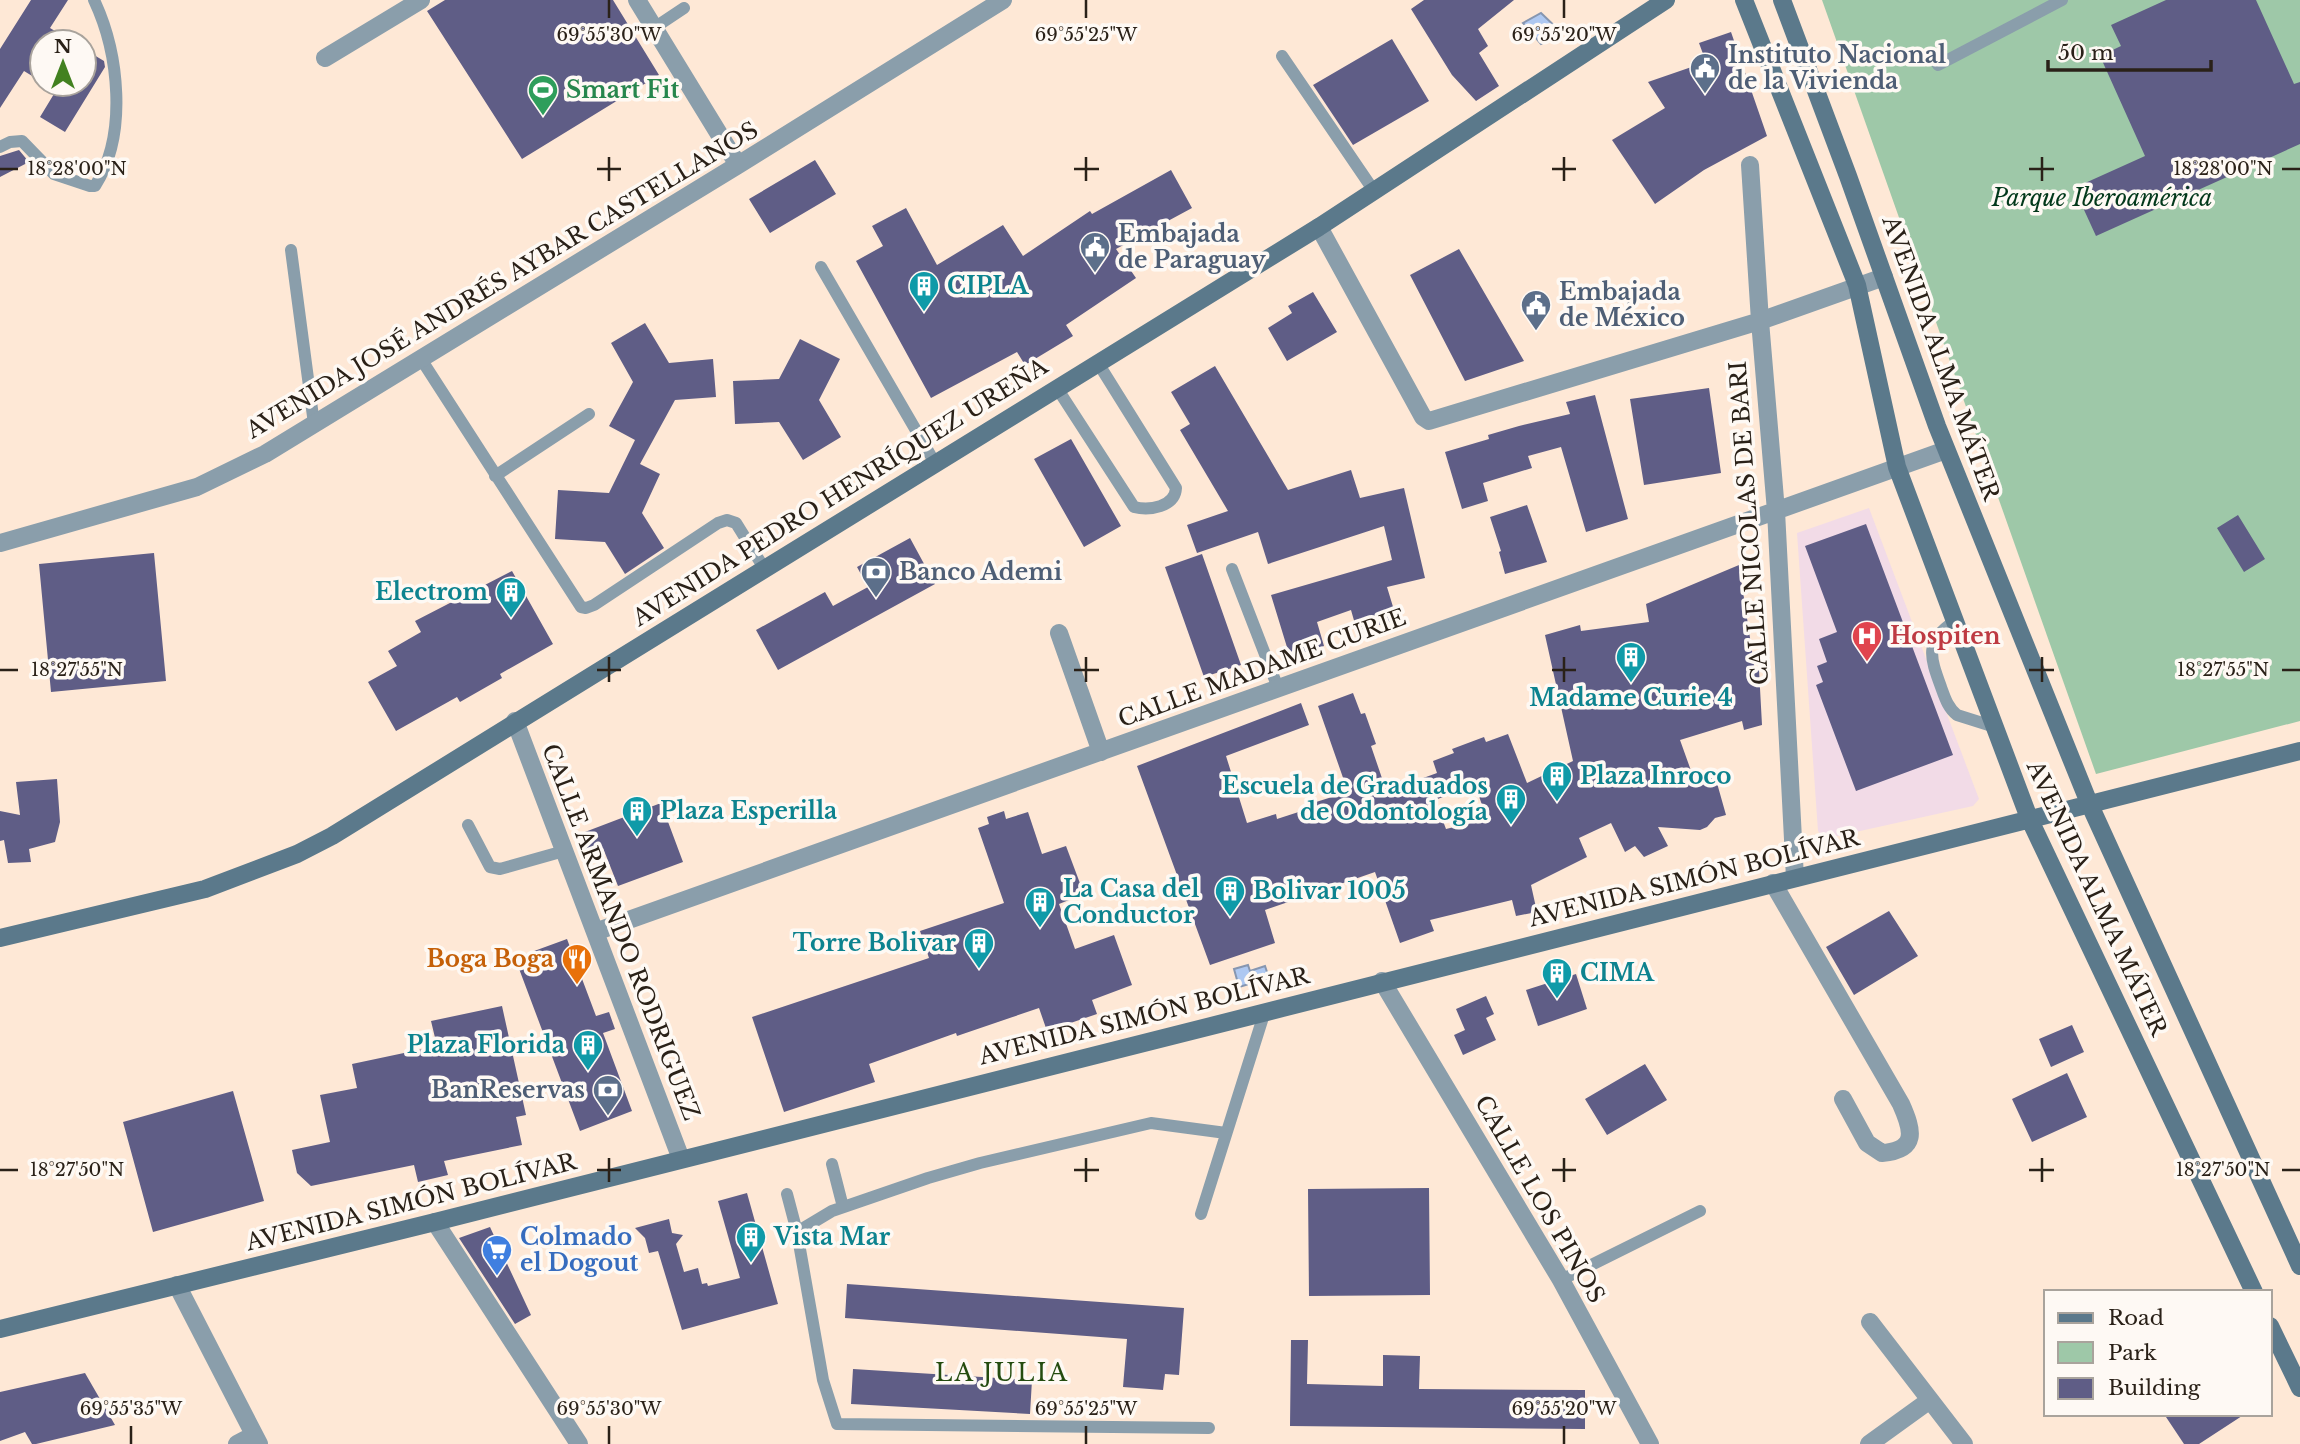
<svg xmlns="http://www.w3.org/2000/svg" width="2300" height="1444" font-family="'Libre Baskerville',serif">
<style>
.medical{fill:#f2dbe7}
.park{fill:#9ec8a8}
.water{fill:#aec8f1;stroke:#8696b0;stroke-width:2}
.building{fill:#5f5d86;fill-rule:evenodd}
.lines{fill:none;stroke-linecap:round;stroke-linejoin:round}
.lane{stroke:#8a9eab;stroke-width:12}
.street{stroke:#8a9eab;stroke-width:18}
.secondary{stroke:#5b798b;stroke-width:18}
.ticks{fill:none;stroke:#2a2118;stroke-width:2.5}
.labels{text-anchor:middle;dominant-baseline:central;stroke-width:7;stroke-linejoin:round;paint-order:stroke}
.service-label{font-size:23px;font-weight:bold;fill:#4e5e75;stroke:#fef9f4;text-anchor:start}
.leisure-label{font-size:23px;font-weight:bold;fill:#27864d;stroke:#fef9f4;text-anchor:start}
.park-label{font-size:23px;font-style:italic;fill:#02381a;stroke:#fef9f4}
.street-label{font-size:23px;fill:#2a2118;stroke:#fef9f4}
.culture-label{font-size:23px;font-weight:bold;fill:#0d838f;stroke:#fef9f4;text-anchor:start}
.health-label{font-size:23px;font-weight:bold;fill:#be3a42;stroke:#fef9f4;text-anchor:start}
.food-label{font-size:23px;font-weight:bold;fill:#c56008;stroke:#fef9f4;text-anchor:end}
.shop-label{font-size:23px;font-weight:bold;fill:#366cbe;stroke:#fef9f4;text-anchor:start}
.neighbourhood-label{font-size:24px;letter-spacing:2px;fill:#244c0f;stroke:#fef9f4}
.ticks-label{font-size:18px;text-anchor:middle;fill:#2a2118;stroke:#fef9f4;stroke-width:7;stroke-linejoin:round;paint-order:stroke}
</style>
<rect width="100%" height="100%" fill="#fee8d6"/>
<path class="medical" d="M1869 508 1979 799 1973 806 1824 839 1818 831 1797 533Z"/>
<path class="park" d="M1822 0H2300V721L2096 774Z"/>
<path class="water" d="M1541 13 1562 33 1541 44 1523 23Z
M1248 965 1250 971 1265 966 1269 978 1239 987 1234 969Z"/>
<path class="building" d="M31 0H68L50 28 73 42H42V82L24 71 0 108V49Z
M445 0H613L659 75 522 159 427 11Z
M1424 0H1514L1478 29 1488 46 1479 53 1499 86 1476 101 1452 75 1411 9Z
M2166 0H2256L2294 84 2300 82V144L2096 236 2074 188 2145 156 2100 56 2121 46 2111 25Z
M1731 32 1767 136 1704 170 1655 204 1612 140 1665 108 1648 82 1706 62 1699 43Z
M1392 39 1429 101 1353 145 1313 85Z
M84 49 104 61 105 67 65 132 40 117 60 84H84Z
M19 150 29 162 0 177V156Z
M815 160 836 194 770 233 749 199Z
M1171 170 1192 208 1116 249 1136 278 1066 325 1073 336 1025 365 1017 352 931 398 856 261 883 246 872 226 906 208 937 265 1003 225 1023 256 1090 211 1092 214Z
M1459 249 1524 361 1465 381 1410 275Z
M1313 292 1337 332 1287 361 1268 328 1292 313 1288 306Z
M645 323 669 363 713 359 716 397 675 400 640 464 660 474 642 513 664 548 625 574 605 542 555 539 558 490 609 493 635 440 609 426 633 382 611 343Z
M800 339 840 359 819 400 841 437 803 460 779 422 735 424 733 381 779 379Z
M1215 366 1288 490 1351 470 1360 498 1404 488 1425 578 1387 587 1397 620 1357 631 1351 610 1317 622 1324 646 1290 657 1271 595 1392 560 1384 526 1268 564 1258 532 1197 553 1187 525 1228 511 1180 430 1190 424 1171 392Z
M1709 388 1721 473 1644 485 1630 399Z
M1595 395 1628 519 1586 532 1561 447 1528 456 1532 468 1483 483 1488 501 1462 509 1445 452 1489 439 1488 435 1519 426 1570 414 1566 402Z
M1071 439 1121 526 1084 547 1034 459Z
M1527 505 1547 562 1505 574 1499 552 1501 551 1490 517Z
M2238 515 2265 559 2244 572 2217 528Z
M1866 524 1953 755 1856 791 1816 685 1823 682 1817 666 1827 662 1819 639 1837 632 1805 546Z
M910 538 935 584 778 670 756 630 825 592 833 606 868 587 857 567Z
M154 553 166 681 51 692 39 564Z
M1202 554 1241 665 1204 677 1165 567Z
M1739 565 1755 671 1759 670 1762 725 1744 730 1742 721 1680 740 1694 779 1715 776 1726 815 1715 818 1707 827 1700 830 1658 827 1668 846 1644 857 1635 846 1625 852 1611 823 1579 838 1587 857 1531 885 1537 912 1516 916 1512 900 1430 920 1434 931 1400 943 1375 872 1265 910 1275 943 1210 965 1137 766 1301 703 1309 725 1226 756 1247 823 1276 814 1277 819 1317 806 1316 802 1348 792 1318 706 1353 693 1361 714 1365 713 1376 744 1371 746 1385 787 1402 780 1404 785 1437 773 1433 761 1454 753 1452 749 1484 737 1486 742 1508 734 1527 783 1573 761 1545 635 1580 625 1581 631 1649 622 1646 604ZM1475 785 1487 819 1446 829 1435 800Z
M512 571 553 644 500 674 502 678 460 702 457 697 396 731 368 682 397 666 388 651 421 632 415 621Z
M57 779 60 822 55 842 29 849 31 862 8 863 4 840 0 841V811L20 815 16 782Z
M661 803 683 862 618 886 603 848 585 855 577 835Z
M1004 811 1006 819 1028 812 1042 854 1066 846 1084 894 1059 904 1075 949 1114 935 1132 985 1092 1000 1097 1014 1047 1031 1039 1008 957 1036 956 1033 869 1064 875 1082 784 1112 752 1017 929 958 920 931 1004 903 978 828 989 824 987 817Z
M1889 911 1918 956 1854 995 1826 947Z
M567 939 596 1016 609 1012 615 1029 603 1033 632 1111 580 1131 515 958Z
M1576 974 1587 1009 1538 1026 1526 990Z
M1486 996 1494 1014 1486 1018 1496 1040 1463 1055 1454 1035 1465 1030 1456 1009Z
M502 1006 526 1115 516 1117 522 1145 444 1161 448 1175 418 1182 414 1165 311 1186 297 1173 292 1150 330 1142 320 1095 357 1088 352 1064 437 1046 431 1021Z
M2072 1025 2084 1052 2051 1067 2039 1039Z
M1645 1064 1667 1100 1607 1135 1585 1099Z
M2067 1073 2087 1117 2032 1142 2012 1099Z
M233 1091 264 1201 153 1232 123 1122Z
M1429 1188 1430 1295 1309 1296 1308 1189Z
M747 1193 778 1304 682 1330 658 1251 649 1253 645 1238 635 1228 669 1219 672 1233 683 1235 676 1244 684 1272 698 1268 702 1284 707 1283 708 1286 740 1278 718 1201Z
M490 1227 531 1315 515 1324 459 1238Z
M847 1284 1184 1308 1179 1375 1165 1374 1163 1390 1123 1387 1127 1339 845 1318Z
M1291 1340H1308L1307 1384 1383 1386V1355L1420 1356 1419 1389 1585 1390V1429L1290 1426Z
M853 1369 1032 1380 1030 1414 851 1404Z
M85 1373 115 1425 36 1444H32L25 1432 0 1441V1392Z
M2164 1414H2245L2199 1444H2184Z"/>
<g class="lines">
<path class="lane" d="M654 28 684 8
M1282 56 1374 191
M1938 65 2062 0
M0 147 10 142 22 141 54 174 90 186H95C128 135 119 53 94 0
M291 250 314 424
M821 267 935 463
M421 359 581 607 586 608 594 605 718 523 727 520 736 523 764 568
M1057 388 1134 507C1149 511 1175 507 1176 488L1098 363
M495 476 589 414
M1232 569 1278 688
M1955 621C1924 641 1930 657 1941 687 1945 698 1948 708 1957 715L1995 727
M468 825 490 867 500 869 564 851
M832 1164 843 1207
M787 1194 797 1232
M1201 1214 1265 1011
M1561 1280 1700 1211
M1209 1428 837 1424 823 1380 797 1232 832 1211 928 1178 980 1163 1151 1123 1226 1133"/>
<path class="street" d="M637 0 738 165
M325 58 421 0
M1750 165 1760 321 1776 511 1795 878
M1319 227 1423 417 1429 421 1760 321 1884 277
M0 543 197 487 265 454 738 165 1003 0
M1059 633 1101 752
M515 721 681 1159
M1773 883 1901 1104C1913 1131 1918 1150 1882 1153L1867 1143 1843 1099
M595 932 1946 450
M1382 981 1561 1280 1650 1444
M435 1222 579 1444
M177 1285 259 1444
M1870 1322 1964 1444
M237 1444 254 1435
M1869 1444 1930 1400"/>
<path class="secondary" d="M1744 0 1857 285 1897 467 2029 818 2254 1292
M1782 0 1848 176 1937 426 2089 803 2300 1266
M0 938 205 889 297 854 332 836 1319 227 1666 0
M2270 1326 2300 1388
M0 1329 435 1222 2300 751"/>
</g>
<path class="ticks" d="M609 0V18M1086 0V18M1564 0V18M609 157V181M1086 157V181M1564 157V181M2042 157V181M0 169H18M597 169H621M1074 169H1099M1552 169H1576M2029 169H2054M2282 169H2300M609 657V682M1086 657V682M1564 657V682M2042 657V682M0 670H18M597 670H621M1074 670H1099M1552 670H1576M2029 670H2054M2282 670H2300M609 1158V1182M1086 1158V1182M1564 1158V1182M2042 1158V1182M0 1170H18M597 1170H621M1074 1170H1099M1552 1170H1576M2029 1170H2054M2282 1170H2300M131 1426V1444M609 1426V1444M1086 1426V1444M1564 1426V1444"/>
<defs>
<g id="civic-pin" transform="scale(1.575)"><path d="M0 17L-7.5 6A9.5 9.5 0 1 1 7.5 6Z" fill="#5c6f8a" stroke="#fef9f4"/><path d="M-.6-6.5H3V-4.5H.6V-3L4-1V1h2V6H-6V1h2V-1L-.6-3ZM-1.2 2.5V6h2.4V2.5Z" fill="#fff"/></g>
<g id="stadium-pin" transform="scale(1.575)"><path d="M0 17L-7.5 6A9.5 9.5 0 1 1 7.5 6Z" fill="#2e9e5b" stroke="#fef9f4"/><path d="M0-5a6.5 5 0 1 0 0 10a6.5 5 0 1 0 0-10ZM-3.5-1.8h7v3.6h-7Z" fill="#fff"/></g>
<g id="building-pin" transform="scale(1.575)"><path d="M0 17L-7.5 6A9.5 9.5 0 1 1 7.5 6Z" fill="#0f9aa8" stroke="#fef9f4"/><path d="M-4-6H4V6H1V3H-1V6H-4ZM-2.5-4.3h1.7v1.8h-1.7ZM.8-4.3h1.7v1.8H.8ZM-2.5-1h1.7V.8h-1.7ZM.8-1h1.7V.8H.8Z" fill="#fff"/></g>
<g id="bank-pin" transform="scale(1.575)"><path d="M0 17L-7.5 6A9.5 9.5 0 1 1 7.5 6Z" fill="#5c6f8a" stroke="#fef9f4"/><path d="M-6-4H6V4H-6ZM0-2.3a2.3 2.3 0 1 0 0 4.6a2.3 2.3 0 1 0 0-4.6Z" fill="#fff"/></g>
<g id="hospital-pin" transform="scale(1.575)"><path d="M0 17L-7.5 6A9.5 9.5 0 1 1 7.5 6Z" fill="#e0444e" stroke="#fef9f4"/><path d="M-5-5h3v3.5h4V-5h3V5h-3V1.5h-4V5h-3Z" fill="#fff"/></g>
<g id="restaurant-pin" transform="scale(1.575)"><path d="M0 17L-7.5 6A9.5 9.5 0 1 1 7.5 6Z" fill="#e8710a" stroke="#fef9f4"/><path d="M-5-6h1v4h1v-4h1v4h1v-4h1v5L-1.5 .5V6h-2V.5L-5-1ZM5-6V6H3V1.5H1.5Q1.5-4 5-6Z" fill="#fff"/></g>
<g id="supermarket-pin" transform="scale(1.575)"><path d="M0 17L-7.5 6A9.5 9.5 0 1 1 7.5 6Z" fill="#3f7fe0" stroke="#fef9f4"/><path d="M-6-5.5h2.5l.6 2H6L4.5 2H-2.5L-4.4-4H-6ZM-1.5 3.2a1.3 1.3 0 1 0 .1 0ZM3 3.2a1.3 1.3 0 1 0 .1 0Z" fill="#fff"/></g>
</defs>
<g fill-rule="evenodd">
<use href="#civic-pin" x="1705" y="68"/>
<use href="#stadium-pin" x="543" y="90"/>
<use href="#civic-pin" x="1095" y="247"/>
<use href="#building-pin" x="924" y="286"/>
<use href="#civic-pin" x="1536" y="305"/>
<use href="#bank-pin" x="876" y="572"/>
<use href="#building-pin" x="511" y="592"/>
<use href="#hospital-pin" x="1867" y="636"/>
<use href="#building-pin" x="1631" y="657"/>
<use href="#building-pin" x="1557" y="776"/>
<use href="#building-pin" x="1511" y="799"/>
<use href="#building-pin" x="637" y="811"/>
<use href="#building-pin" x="1230" y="891"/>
<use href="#building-pin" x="1040" y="902"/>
<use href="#building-pin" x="979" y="943"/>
<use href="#restaurant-pin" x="577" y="959"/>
<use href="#building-pin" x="1557" y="973"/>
<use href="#building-pin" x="588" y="1045"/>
<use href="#bank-pin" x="608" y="1090"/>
<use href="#building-pin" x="751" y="1237"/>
<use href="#supermarket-pin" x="497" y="1250"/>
</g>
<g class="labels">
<g class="service-label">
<text x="1728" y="55">Instituto Nacional<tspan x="1728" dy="26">de la Vivienda</tspan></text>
<text x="1118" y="234">Embajada<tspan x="1118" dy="26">de Paraguay</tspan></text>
<text x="1559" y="292">Embajada<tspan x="1559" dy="26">de México</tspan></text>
<text x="899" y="572">Banco Ademi</text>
<text x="585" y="1090" text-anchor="end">BanReservas</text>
</g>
<g class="leisure-label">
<text x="566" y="90">Smart Fit</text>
</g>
<g class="park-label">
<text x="2102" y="198">Parque Iberoamérica</text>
</g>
<g class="street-label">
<text transform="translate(502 280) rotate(-31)">AVENIDA JOSÉ ANDRÉS AYBAR CASTELLANOS</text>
<text transform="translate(1941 358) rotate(70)">AVENIDA ALMA MÁTER</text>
<text transform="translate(840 492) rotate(-32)">AVENIDA PEDRO HENRÍQUEZ UREÑA</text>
<text transform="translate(1749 523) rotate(-94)">CALLE NICOLAS DE BARI</text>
<text transform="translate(1262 668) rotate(-20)">CALLE MADAME CURIE</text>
<text transform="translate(1694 878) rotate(-14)">AVENIDA SIMÓN BOLÍVAR</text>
<text transform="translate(2097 898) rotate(65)">AVENIDA ALMA MÁTER</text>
<text transform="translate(621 932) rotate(69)">CALLE ARMANDO RODRIGUEZ</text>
<text transform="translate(1144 1016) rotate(-14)">AVENIDA SIMÓN BOLÍVAR</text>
<text transform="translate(1540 1199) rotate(60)">CALLE LOS PINOS</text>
<text transform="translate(411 1202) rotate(-14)">AVENIDA SIMÓN BOLÍVAR</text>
</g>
<g class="culture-label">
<text x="947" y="286">CIPLA</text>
<text x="488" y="592" text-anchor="end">Electrom</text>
<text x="1631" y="698" text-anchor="middle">Madame Curie 4</text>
<text x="1580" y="776">Plaza Inroco</text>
<text x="1488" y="786" text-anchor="end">Escuela de Graduados<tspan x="1488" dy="26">de Odontología</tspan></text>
<text x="660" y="811">Plaza Esperilla</text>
<text x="1063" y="889">La Casa del<tspan x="1063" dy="26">Conductor</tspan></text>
<text x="1253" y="891">Bolivar 1005</text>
<text x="956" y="943" text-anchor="end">Torre Bolivar</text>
<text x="1580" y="973">CIMA</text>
<text x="565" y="1045" text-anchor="end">Plaza Florida</text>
<text x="774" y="1237">Vista Mar</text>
</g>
<g class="health-label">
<text x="1890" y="636">Hospiten</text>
</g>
<g class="food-label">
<text x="554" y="959">Boga Boga</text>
</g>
<g class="shop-label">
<text x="520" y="1237">Colmado<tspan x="520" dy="26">el Dogout</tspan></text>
</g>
<g class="neighbourhood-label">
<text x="1002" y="1372">LA JULIA</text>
</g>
</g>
<g class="ticks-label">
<text x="609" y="41">69°55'30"W</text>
<text x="1086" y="41">69°55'25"W</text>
<text x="1564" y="41">69°55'20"W</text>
<text x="77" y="175">18°28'00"N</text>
<text x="2223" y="175">18°28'00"N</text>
<text x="77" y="676">18°27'55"N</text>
<text x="2223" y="676">18°27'55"N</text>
<text x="77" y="1176">18°27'50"N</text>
<text x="2223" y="1176">18°27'50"N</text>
<text x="131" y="1415">69°55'35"W</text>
<text x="609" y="1415">69°55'30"W</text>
<text x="1086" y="1415">69°55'25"W</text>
<text x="1564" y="1415">69°55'20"W</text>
</g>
<rect x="2044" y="1290" width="228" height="126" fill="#fef9f4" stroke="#a9a39c" stroke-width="2"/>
<rect x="2058" y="1313" width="35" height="10" fill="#5b798b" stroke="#a9a39c" stroke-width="2"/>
<text x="2108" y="1325" font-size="21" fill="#2a2118">Road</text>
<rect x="2058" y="1342" width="35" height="21" fill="#9ec8a8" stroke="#a9a39c" stroke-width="2"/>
<text x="2108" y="1360" font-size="21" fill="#2a2118">Park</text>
<rect x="2058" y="1378" width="35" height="21" fill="#5f5d86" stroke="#a9a39c" stroke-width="2"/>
<text x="2108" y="1395" font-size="21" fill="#2a2118">Building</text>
<g transform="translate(63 63)"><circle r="33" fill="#fef9f4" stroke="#a9a39c" stroke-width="2"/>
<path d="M0-5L12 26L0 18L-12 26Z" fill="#428120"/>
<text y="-10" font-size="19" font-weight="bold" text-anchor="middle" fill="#2a2118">N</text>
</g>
<path d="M2048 60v10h163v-10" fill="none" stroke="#2a2118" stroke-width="3.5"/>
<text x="2058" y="60" font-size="21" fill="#2a2118" stroke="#fef9f4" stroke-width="5" paint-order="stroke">50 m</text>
</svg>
